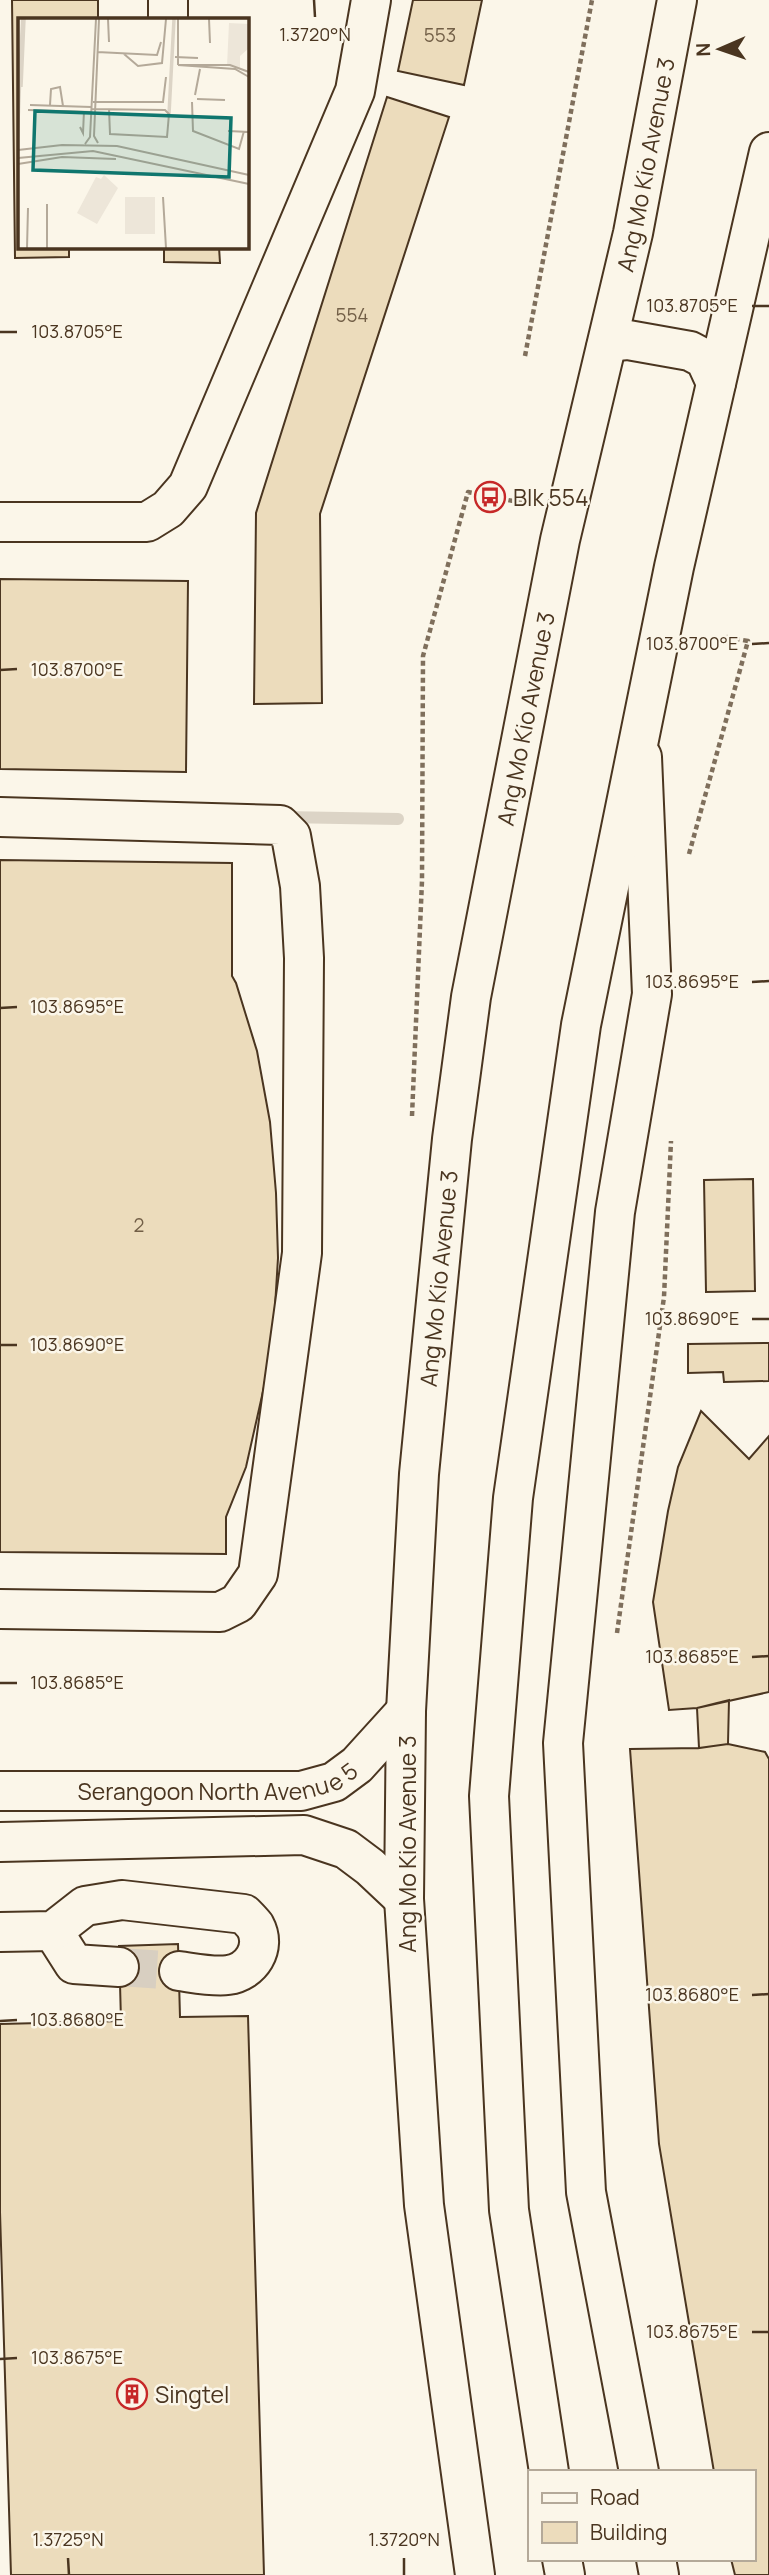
<svg xmlns="http://www.w3.org/2000/svg" width="769" height="2575" font-family="Manrope,sans-serif">
<style>
.lines{fill:none;stroke-linecap:round;stroke-linejoin:round}
.stream{stroke:#dcd4c6;stroke-width:12}
.building{fill:#ecdcbc;stroke:#4a3520;stroke-width:2}
.minor-tunnel{stroke:#d8cfc1;stroke-width:38;stroke-dasharray:38 19;stroke-linecap:butt}
.minor-casing{stroke:#4a3520;stroke-width:42}
.highway-casing{stroke:#4a3520;stroke-width:42}
.path{stroke:#7f6f5c;stroke-width:4.5;stroke-dasharray:5 3.5;stroke-linecap:butt}
.minor{stroke:#fbf6e9;stroke-width:38}
.highway{stroke:#fbf6e9;stroke-width:38}
.ticks{fill:none;stroke:#4a3520;stroke-width:2.5}
.labels{text-anchor:middle;dominant-baseline:central;stroke-width:5;stroke-linejoin:round;paint-order:stroke}
.number-label{font-size:19px;fill:#725f47}
.street-label{font-size:23px;fill:#4a3520;stroke:#fbf6e9}
.poi-label{font-size:23px;fill:#4a3520;stroke:#fbf6e9;text-anchor:start}
.inset-river{fill:none;stroke:#dcd4c6;stroke-width:3.5}
.inset-road{fill:none;stroke:#b4a999;stroke-width:2}
.view{fill:#0f766e;fill-opacity:0.15;stroke:#0f766e;stroke-width:3.5}
.inset-edge{fill:none;stroke:#4a3520;stroke-width:3.5}
.ticks-label{font-size:18px;text-anchor:middle;fill:#4a3520;stroke:#fbf6e9;stroke-width:5;stroke-linejoin:round;paint-order:stroke}
</style>
<rect width="100%" height="100%" fill="#fbf6e9"/>
<g class="lines">
<path class="stream" d="M283 817 398 819"/>
</g>
<path class="building" d="M12 0H98V19H19V247H69V257L15 258Z
M413 0H482L464 85 398 71Z
M387 97 449 117 320 514 322 703 254 704 256 513Z
M164 247H219L220 263 164 262Z
M0 579 188 581 186 772 0 769Z
M0 860 232 863V976L236 983 257 1051 270 1122 276 1193 278 1258 274 1323 264 1387 246 1467 226 1517V1554L0 1552Z
M753 1179 755 1291 706 1292 704 1180Z
M769 1343V1381L724 1382 723 1372 688 1373V1344Z
M701 1411 749 1459 769 1436V1692L697 1708 669 1710 653 1602 668 1511 678 1467Z
M729 1700 728 1744 699 1748 697 1708Z
M728 1744 765 1752 769 1759V2575H735L731 2559H753V2472H714L659 2144 630 1749 699 1748Z
M178 1944 180 2017 248 2016 264 2575H11L0 2212V2024L121 2021 119 1946Z"/>
<g class="lines">
<path class="minor-tunnel" d="M119 1967 179 1971"/>
<g class="minor-casing">
<g id="minor">
<path d="M168 0V19"/>
<path d="M0 522H147L168 509 188 486 355 91 371 0"/>
<path d="M0 817 280 825 291 836 300 886 304 958 302 1253 258 1574 238 1603 220 1612 0 1609"/>
<path id="s1" d="M0 1791H301L334 1782 357 1765 406 1711"/>
<path d="M0 1842 304 1835 346 1849 370 1867 404 1899"/>
<path d="M53 1931 74 1964 119 1967"/>
<path d="M0 1932 53 1931 85 1906 122 1900 244 1914C247 1917 252 1922 255 1926 267 1948 251 1972 228 1975 213 1977 194 1973 179 1971"/>
<path d="M639 2472 586 2192 563 1743 615 1212 652 994 642 757"/>
<path d="M656 2559 659 2575"/>
</g>
</g>
<g class="highway-casing">
<g id="highway">
<path d="M606 348 616 341 628 340 690 351 705 359 716 383"/>
<path d="M549 2472 509 2210 489 1796 513 1498 581 1025 674 567 769 152"/>
<path d="M562 2559 565 2575"/>
<path id="s2" d="M475 2575 424 2205 404 1899 406 1711 419 1474 452 1139 471 997 560 540 633 233 677 0"/>
</g>
</g>
<path class="path" d="M525 356 592 0
M689 854 748 641 726 637
M412 1116 422 881 423 656 468 492 528 504
M617 1633 664 1297 671 1141"/>
<use href="#minor" class="minor"/>
<use href="#highway" class="highway"/>
</g>
<path class="ticks" d="M314 0 315 17M752 306H769M0 332H17M752 644 769 643M0 670 17 669M752 982 769 981M0 1008 17 1007M752 1319H769M0 1345H17M752 1657 769 1656M0 1683H17M752 1995 769 1994M0 2021 17 2020M752 2332H769M0 2359 17 2358M68 2558 69 2575M404 2558V2575"/>
<defs>
<g id="bus-ring" transform="scale(1.575)"><circle r="9.5" fill="#fbf6e9" stroke="#c62828" stroke-width="1.5"/><path d="M-5-6H5V4H4V6H2V4H-2V6H-4V4H-5ZM-3.5-4V0h7V-4ZM-3.5 1.2v1.5H-2V1.2ZM2 1.2v1.5H3.5V1.2Z" fill="#c62828"/></g>
<g id="building-ring" transform="scale(1.575)"><circle r="9.5" fill="#fbf6e9" stroke="#c62828" stroke-width="1.5"/><path d="M-4-6H4V6H1V3H-1V6H-4ZM-2.5-4.3h1.7v1.8h-1.7ZM.8-4.3h1.7v1.8H.8ZM-2.5-1h1.7V.8h-1.7ZM.8-1h1.7V.8H.8Z" fill="#c62828"/></g>
</defs>
<g fill-rule="evenodd">
<use href="#bus-ring" x="490" y="497"/>
<use href="#building-ring" x="132" y="2394"/>
</g>
<g class="labels">
<g class="number-label">
<text x="440" y="35">553</text>
<text x="352" y="315">554</text>
<text x="139" y="1225">2</text>
</g>
<g class="street-label">
<text stroke="none"><textPath href="#s2" startOffset="2436">Ang Mo Kio Avenue 3</textPath></text>
<text stroke="none"><textPath href="#s2" startOffset="1869">Ang Mo Kio Avenue 3</textPath></text>
<text stroke="none"><textPath href="#s2" startOffset="1302">Ang Mo Kio Avenue 3</textPath></text>
<text stroke="none"><textPath href="#s1" startOffset="219">Serangoon North Avenue 5</textPath></text>
<text transform="translate(407 1844) rotate(-90)">Ang Mo Kio Avenue 3</text>
</g>
<g class="poi-label">
<text x="513" y="497">Blk 554</text>
<text x="155" y="2394">Singtel</text>
</g>
</g>
<g transform="translate(18 18)">
<rect width="231" height="231" fill="#fbf6e9"/>
<path d="M211 5 231 6V30L222 38V50L209 48ZM86 157 100 170 79 206 59 195 78 159 83 161ZM107 179H137V216H107Z" fill="#ede6d9"/>
<path d="M3 1H6L1 122 0 57Z" fill="#dcd4c6"/>
<path class="inset-river" d="M3 69 6 1M151 96 156 1"/>
<path class="inset-road" d="M90 1 91 24M191 1 192 25M79 34 139 37 143 24M106 36 120 48 144 45 148 1M157 39 180 40M160 47 217 51 231 59M160 47H212L231 54M160 47V1M177 77 182 51M179 81 207 82M75 84H145L148 59M174 84 175 113 221 131 226 113M12 87 73 89M32 87 33 71 42 69 45 88M73 91 147 92 151 96 149 119 92 116 91 91M10 92 74 94M62 109 65 115 66 93M210 113 231 114M80 125 76 118 81 1M67 126 72 119 78 1M0 132 44 127 99 128 231 157M0 140 75 133 231 166M0 146 44 139 98 141M145 179 148 230M29 186V230M9 230 10 190"/>
<path class="view" d="M17 93 213 100 211 159 15 152Z"/>
<rect width="231" height="231" class="inset-edge"/>
</g>
<g class="ticks-label">
<text x="315" y="41">1.3720°N</text>
<text x="692" y="312">103.8705°E</text>
<text x="77" y="338">103.8705°E</text>
<text x="692" y="650">103.8700°E</text>
<text x="77" y="676">103.8700°E</text>
<text x="692" y="988">103.8695°E</text>
<text x="77" y="1013">103.8695°E</text>
<text x="692" y="1325">103.8690°E</text>
<text x="77" y="1351">103.8690°E</text>
<text x="692" y="1663">103.8685°E</text>
<text x="77" y="1689">103.8685°E</text>
<text x="692" y="2001">103.8680°E</text>
<text x="77" y="2026">103.8680°E</text>
<text x="692" y="2338">103.8675°E</text>
<text x="77" y="2364">103.8675°E</text>
<text x="68" y="2546">1.3725°N</text>
<text x="404" y="2546">1.3720°N</text>
</g>
<rect x="528" y="2470" width="228" height="91" fill="#fbf6e9" stroke="#b4a999" stroke-width="2"/>
<rect x="542" y="2493" width="35" height="10" fill="#fbf6e9" stroke="#b4a999" stroke-width="2"/>
<text x="590" y="2505" font-size="21" fill="#4a3520">Road</text>
<rect x="542" y="2522" width="35" height="21" fill="#ecdcbc" stroke="#b4a999" stroke-width="2"/>
<text x="590" y="2540" font-size="21" fill="#4a3520">Building</text>
<g transform="translate(720 49) rotate(268)" stroke="#fbf6e9" stroke-width="5" paint-order="stroke">
<path d="M0-5L12 26L0 18L-12 26Z" fill="#4a3520"/>
<text y="-10" font-size="19" font-weight="bold" text-anchor="middle" fill="#4a3520">N</text>
</g>
</svg>
